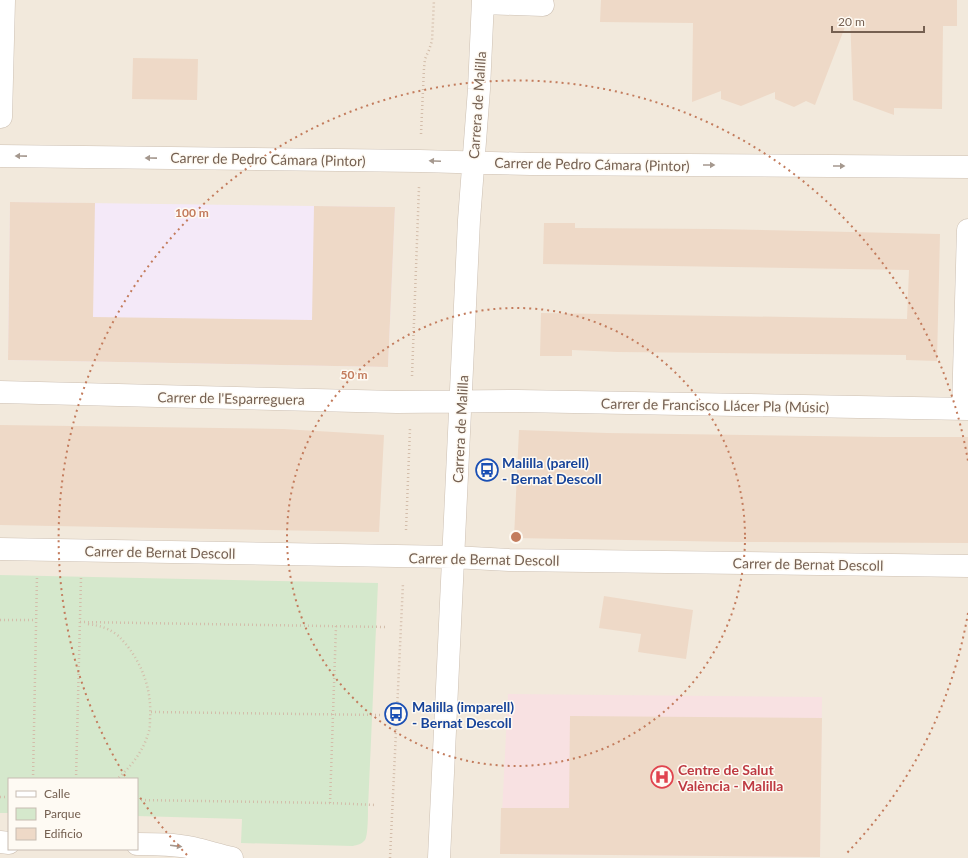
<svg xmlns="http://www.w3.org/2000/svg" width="968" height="858" font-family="Lato,sans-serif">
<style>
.residential{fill:#f2e9dc;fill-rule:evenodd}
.education{fill:#f4e9f8}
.medical{fill:#f8e1e2}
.park{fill:#d5e8cc}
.building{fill:#eed9c7}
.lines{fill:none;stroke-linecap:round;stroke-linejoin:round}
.minor-casing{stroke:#cdc0b3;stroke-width:23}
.path{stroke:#d3bdaa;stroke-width:2.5;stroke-dasharray:1 3;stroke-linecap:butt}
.minor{stroke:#fff;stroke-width:22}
.oneway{fill:#a5988e}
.ring{fill:none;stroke:#c37c5d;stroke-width:2;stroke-dasharray:2 4}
.labels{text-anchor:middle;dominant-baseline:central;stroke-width:3;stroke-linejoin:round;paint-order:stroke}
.street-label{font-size:14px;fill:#756051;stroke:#fefaf3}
.transit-label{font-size:14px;font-weight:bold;fill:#164399;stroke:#fefaf3;text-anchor:start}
.health-label{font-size:14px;font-weight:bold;fill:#be3a42;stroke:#fefaf3;text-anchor:start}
.centre{fill:#c37c5d;stroke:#fefaf3;stroke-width:2}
.ring-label{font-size:12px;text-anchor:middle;font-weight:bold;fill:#c37c5d;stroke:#fefaf3;stroke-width:3;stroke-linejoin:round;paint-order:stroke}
</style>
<rect width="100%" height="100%" fill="#fbf7ed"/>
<path class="residential" d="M0 0H968V858H0ZM9 779H137V849H9Z"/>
<path class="education" d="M10 202 395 207 388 367 8 360Z"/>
<path class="medical" d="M508 694 822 697 820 857 500 854Z"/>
<path class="park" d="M0 575 378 583 368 808C368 814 368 836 365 840 362 844 357 845 353 846L241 843 242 819 137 816V779H9V813H0Z"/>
<path class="building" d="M601 0H957V26H943L942 109 894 108V115L853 100 850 14 815 105 806 101 794 107 775 99V92L741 106 721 99V91L692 102 693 23 600 22Z
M133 58 198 59 197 100 132 99Z
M10 202 95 203 93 317 312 320 314 206 395 207 388 367 8 360Z
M544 223H575V228L714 229 940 234 937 361 906 360V355L617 352 572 350V356H540L541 313 907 319 909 270 543 264Z
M0 425 283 429 384 435 379 532 0 525Z
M519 430 607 433 884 437H968V543L738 542 514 538Z
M604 596 693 610 686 659 638 652 641 634 599 628Z
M570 716 822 718 820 857 500 854 501 808H569Z"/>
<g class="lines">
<g class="minor-casing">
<path id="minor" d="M483 3 543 5
M1 117 4 0
M0 156 420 161 531 164 968 167
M0 392 397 402 518 401 968 409
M963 409 968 230
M0 549 453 557 509 560 968 566
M0 842 9 843
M137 844C156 844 175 844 193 848 206 851 219 855 232 858
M439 858 469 220 479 89 483 0"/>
</g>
<path class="path" d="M421 134 424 68 425 59 429 50 432 41 434 0
M412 376 419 187
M406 530 410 429
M0 620H36
M80 622 385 627
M88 624C100 626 106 627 116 634 120 637 122 640 125 643 143 665 152 691 150 719 150 723 150 728 149 731 144 750 131 767 117 779
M151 712 380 715
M33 779 37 576
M76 779 81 578
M0 797H9
M137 800 330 803 376 805
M330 803 336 626
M390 858 403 583"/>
<use href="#minor" class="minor"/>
</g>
<defs><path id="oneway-solid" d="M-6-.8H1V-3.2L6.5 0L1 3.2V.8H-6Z"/></defs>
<g class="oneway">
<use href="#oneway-solid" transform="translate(21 156) rotate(-179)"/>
<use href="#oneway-solid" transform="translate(151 158) rotate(-179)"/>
<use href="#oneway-solid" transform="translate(435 161) rotate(-178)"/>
<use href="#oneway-solid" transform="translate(709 165)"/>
<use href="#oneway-solid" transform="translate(839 166)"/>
<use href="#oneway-solid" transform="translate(176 846) rotate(7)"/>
</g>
<g class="ring">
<circle cx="516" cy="537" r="229"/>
<path d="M968 613A458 458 0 0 1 845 855M187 855A458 458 0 0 1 139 796M125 776A458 458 0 1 1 968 461"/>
</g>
<defs>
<g id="bus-ring" transform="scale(1.15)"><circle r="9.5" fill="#fefaf3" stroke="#1a4fb4" stroke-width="1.5"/><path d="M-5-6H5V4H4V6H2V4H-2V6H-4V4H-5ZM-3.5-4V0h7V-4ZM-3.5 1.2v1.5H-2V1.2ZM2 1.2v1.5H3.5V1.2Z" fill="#1a4fb4"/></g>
<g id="hospital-ring" transform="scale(1.15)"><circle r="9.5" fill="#fefaf3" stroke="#e0444e" stroke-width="1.5"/><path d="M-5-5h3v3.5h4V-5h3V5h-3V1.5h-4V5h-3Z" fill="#e0444e"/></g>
</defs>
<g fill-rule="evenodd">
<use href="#bus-ring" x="487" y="470"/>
<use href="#bus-ring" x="396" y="714"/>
<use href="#hospital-ring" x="662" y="777"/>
</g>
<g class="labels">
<g class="street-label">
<text transform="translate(477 105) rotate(-86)">Carrera de Malilla</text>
<text transform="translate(268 159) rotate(1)">Carrer de Pedro Cámara (Pintor)</text>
<text transform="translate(592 164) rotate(1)">Carrer de Pedro Cámara (Pintor)</text>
<text transform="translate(231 398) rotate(1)">Carrer de l'Esparreguera</text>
<text transform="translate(715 405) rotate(1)">Carrer de Francisco Llácer Pla (Músic)</text>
<text transform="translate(460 429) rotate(-87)">Carrera de Malilla</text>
<text transform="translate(160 552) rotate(1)">Carrer de Bernat Descoll</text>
<text transform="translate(484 559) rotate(1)">Carrer de Bernat Descoll</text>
<text transform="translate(808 564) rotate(1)">Carrer de Bernat Descoll</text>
</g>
<g class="transit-label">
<text x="502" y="462">Malilla (parell)<tspan x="502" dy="16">- Bernat Descoll</tspan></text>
<text x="412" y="706">Malilla (imparell)<tspan x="412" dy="16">- Bernat Descoll</tspan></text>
</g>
<g class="health-label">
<text x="678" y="769">Centre de Salut<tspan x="678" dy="16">València - Malilla</tspan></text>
</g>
</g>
<circle cx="516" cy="537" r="6" class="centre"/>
<g class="ring-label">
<text x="192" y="217">100 m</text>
<text x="354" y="379">50 m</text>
</g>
<rect x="8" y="778" width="130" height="72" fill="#fefaf3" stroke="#c7bcb2"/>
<rect x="16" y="791" width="20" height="6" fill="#ffffff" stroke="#c7bcb2"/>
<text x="44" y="798" font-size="12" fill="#756051">Calle</text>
<rect x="16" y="808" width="20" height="12" fill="#d5e8cc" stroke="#c7bcb2"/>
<text x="44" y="818" font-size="12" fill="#756051">Parque</text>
<rect x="16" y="828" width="20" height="12" fill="#eed9c7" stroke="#c7bcb2"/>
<text x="44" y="838" font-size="12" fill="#756051">Edificio</text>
<path d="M832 26v6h92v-6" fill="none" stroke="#756051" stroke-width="2"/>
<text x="838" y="26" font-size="12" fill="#756051" stroke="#fefaf3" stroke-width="3" paint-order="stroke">20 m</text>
</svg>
